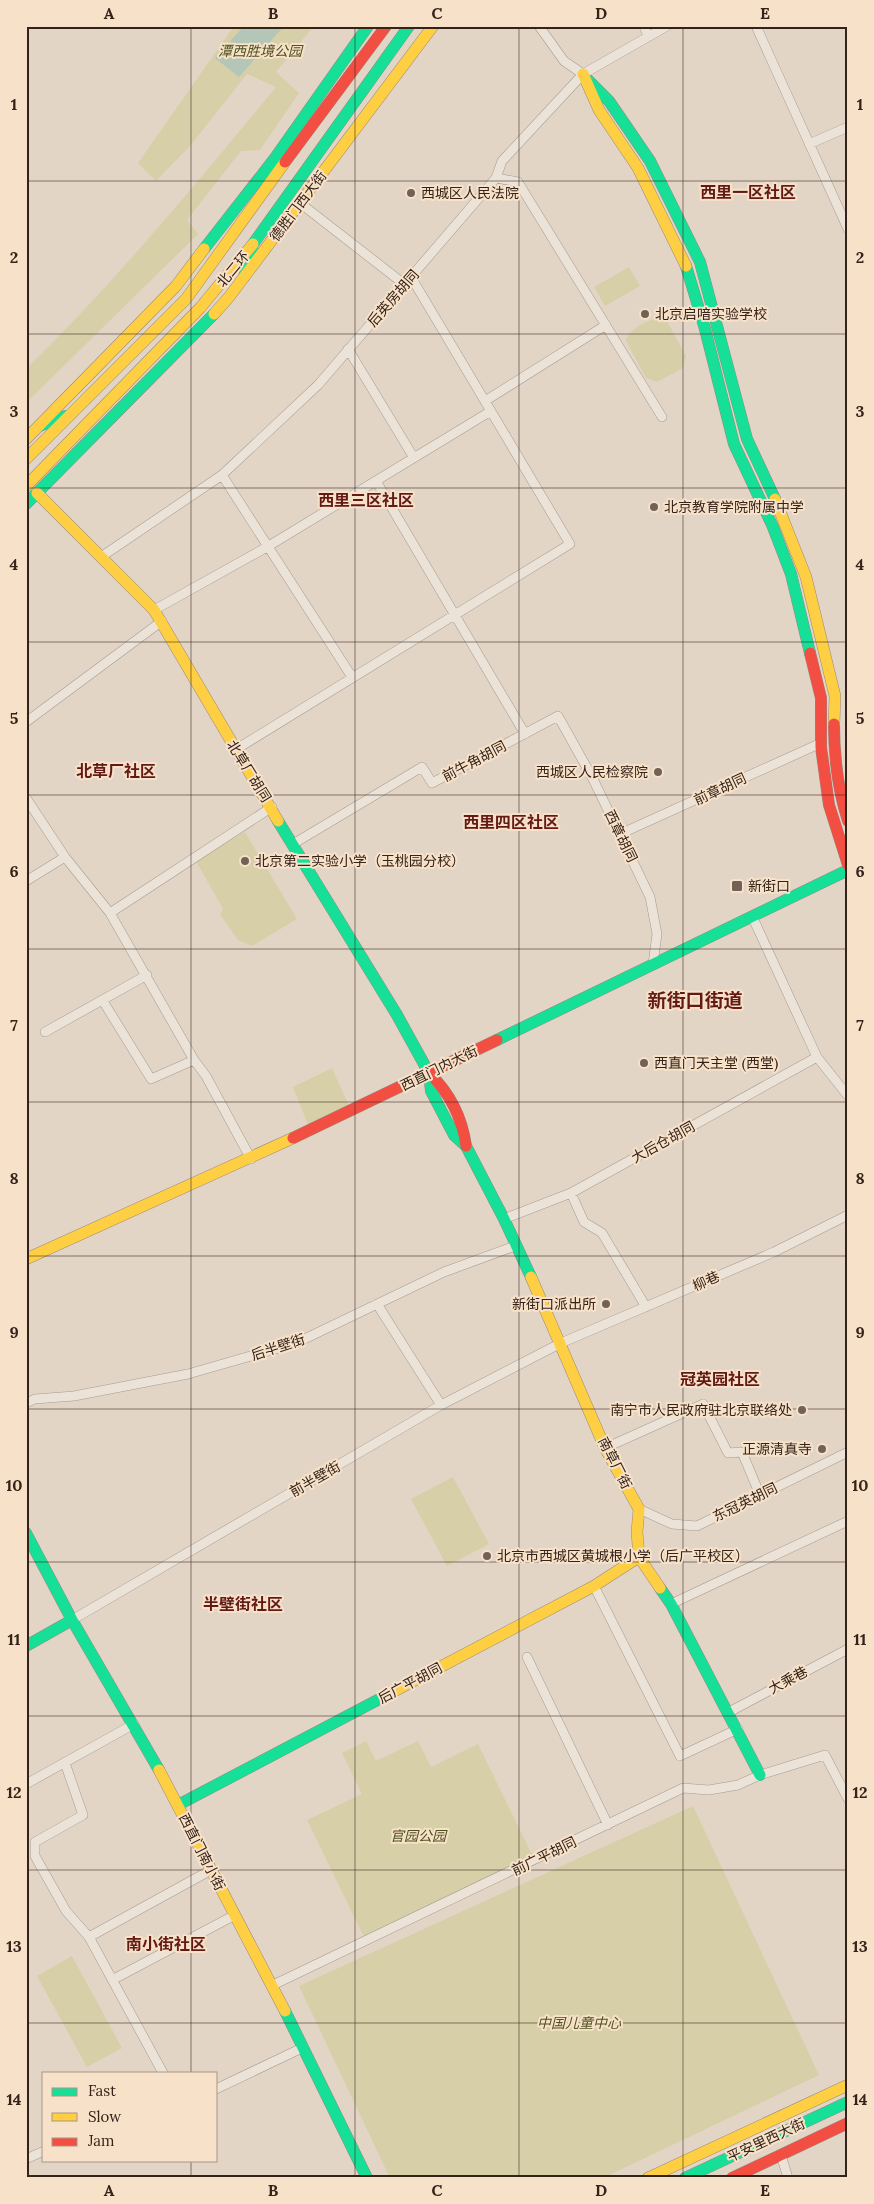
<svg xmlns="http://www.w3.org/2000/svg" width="874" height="2204" font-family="Lora,'Noto Sans SC',serif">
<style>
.green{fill:#d7cfa7}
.water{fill:#b3c6b7}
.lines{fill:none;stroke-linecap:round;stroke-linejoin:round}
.street-casing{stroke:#a79b90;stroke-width:10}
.fast-casing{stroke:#978a80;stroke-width:12}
.slow-casing{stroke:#978a80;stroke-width:12}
.jam-casing{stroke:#978a80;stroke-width:12}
.street{stroke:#ebe2d8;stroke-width:9}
.fast{stroke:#16e098;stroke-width:11}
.slow{stroke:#ffcf43;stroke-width:11}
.jam{stroke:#f24e42;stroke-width:11}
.grid{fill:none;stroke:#352219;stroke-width:1;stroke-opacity:0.55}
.poi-dot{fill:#726156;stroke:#f7e2c9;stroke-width:2}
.labels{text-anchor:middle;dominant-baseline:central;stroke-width:4;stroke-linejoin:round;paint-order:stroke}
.park-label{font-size:14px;font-style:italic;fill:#4e521f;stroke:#f7e2c9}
.poi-label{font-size:14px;fill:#352219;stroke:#f7e2c9;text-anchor:start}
.street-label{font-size:14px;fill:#352219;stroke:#f7e2c9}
.quarter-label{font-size:16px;font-weight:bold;fill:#631916;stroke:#f7e2c9}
.district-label{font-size:19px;font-weight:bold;fill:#631916;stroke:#f7e2c9}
.neatline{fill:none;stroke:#352219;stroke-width:2}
.grid-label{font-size:16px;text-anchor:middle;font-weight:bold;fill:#352219}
</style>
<rect width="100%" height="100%" fill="#e3d5c6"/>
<path class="green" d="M234 26H314L276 72 299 93 260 150 241 151 187 220 198 234 26 403V369C116 281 196 184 276 87L247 74 190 146 156 181 138 163Z
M629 267 640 286 605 306 594 287Z
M659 318 667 321 686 356 683 368 657 382 646 378 626 341C628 329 648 320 659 318Z
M245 832 297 919 252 946 238 940 220 914 223 909 196 861Z
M332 1068 350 1108 309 1127 293 1087Z
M453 1477 489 1544 447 1566 411 1499Z
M366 1741 376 1761 418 1741 431 1767 478 1744 534 1859 366 1941 307 1820 362 1794 342 1753Z
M693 1806 819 2075 603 2178H390L299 1986Z
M72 1956 122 2048 87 2067 37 1976Z"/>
<path class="water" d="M244 26H284L239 77 215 58Z"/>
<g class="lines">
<g class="street-casing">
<path id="street" d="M539 26 564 61 583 74
M644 26 648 36
M756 26 848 229
M809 144 848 127
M496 178 518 182 662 417
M300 203 404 284
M348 349 414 458
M485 401 606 325
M222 475 352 677
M376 481 525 734
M101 557 222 475 318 385 496 178 502 161 583 74 667 26
M154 610 267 547 491 411
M26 722 162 621
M235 750 570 544 411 277
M26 798 65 857 110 913 194 1060 206 1076 251 1159
M620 834 821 743
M293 844 422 767 432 783 558 716 592 777 650 897 657 934 653 964
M26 881 65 857
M110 913 272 807
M752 916 817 1057 848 1096
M103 1001 151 1079 194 1060
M45 1032 147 975
M571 1193 584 1222 602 1233 646 1307
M504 1219 571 1193 817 1057
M377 1304 441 1405
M26 1403 35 1399 74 1396 188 1374 296 1343 444 1272 515 1246
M605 1448 703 1404 728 1453 742 1452 760 1495
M639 1509 672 1524 697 1526 848 1452
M594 1586 680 1756 738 1729
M671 1604 848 1521
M72 1620 441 1405 561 1343 774 1252 848 1215
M527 1657 608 1825
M729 1712 848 1649
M65 1763 83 1815 35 1842V1856L66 1911 89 1937 163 2073
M26 1784 134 1724
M89 1937 211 1870
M112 1980 235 1915
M271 1986 683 1788 709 1790 738 1785 760 1775 825 1755 848 1799
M216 2089 304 2047
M781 2155 788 2178
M26 2159 44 2151"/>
</g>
<g class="fast-casing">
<path id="fast" d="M588 80 609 101 650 161 700 262 747 439 775 499
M253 244 409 26
M204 249 275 158 368 26
M686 266 705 329 734 444 773 527 791 574 810 653
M244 277 253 251
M39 426 66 416
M26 504 214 314
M278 821 397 1015 429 1073 431 1091 454 1135 466 1146 504 1219 531 1277
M497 1040 848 870
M26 1533 72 1620 159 1770
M660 1588 671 1604 760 1775
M26 1646 72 1620
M178 1805 387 1695
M285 2011 367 2178
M685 2178 848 2102"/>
</g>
<g class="slow-casing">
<path id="slow" d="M583 74 599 110 638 168 686 266
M214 314 229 297 433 26
M26 439 176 286 204 249
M26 459 186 299 285 162
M26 486 200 308 253 244
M37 493 154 610 278 821
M775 499 806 577 835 696 834 724
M26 1259 293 1138
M531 1277 605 1448 639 1509 637 1532 639 1557 660 1588
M387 1695 594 1586 639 1557
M159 1770 285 2011
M648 2178 848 2085"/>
</g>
<g class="jam-casing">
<path id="jam" d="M285 162 386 26
M810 653 821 698V747L829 805 848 865
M834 724C834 757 838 790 848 821
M429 1073C450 1093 462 1117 466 1146
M293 1138 497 1040
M732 2178 848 2123"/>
</g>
<use href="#street" class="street"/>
<use href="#fast" class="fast"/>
<use href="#slow" class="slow"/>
<use href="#jam" class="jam"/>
</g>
<path class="grid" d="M191 26V2073M355 26V2178M519 26V2178M683 26V2178M26 181H848M26 334H848M26 488H848M26 642H848M26 795H848M26 949H848M26 1102H848M26 1256H848M26 1409H848M26 1562H848M26 1716H848M26 1870H848M26 2023H848M191 2160V2178"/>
<g class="poi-dot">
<circle cx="411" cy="193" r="5"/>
<circle cx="645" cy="314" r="5"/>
<circle cx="654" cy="507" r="5"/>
<circle cx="658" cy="772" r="5"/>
<circle cx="245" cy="861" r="5"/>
<rect x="731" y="880" width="12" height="12" rx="2.5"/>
<circle cx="644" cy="1063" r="5"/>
<circle cx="606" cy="1304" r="5"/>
<circle cx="802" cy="1410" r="5"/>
<circle cx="822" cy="1449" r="5"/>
<circle cx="487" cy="1556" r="5"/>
</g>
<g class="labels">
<g class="park-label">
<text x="260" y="51">潭西胜境公园</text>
<text x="418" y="1836">官园公园</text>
<text x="579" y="2023">中国儿童中心</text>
</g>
<g class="poi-label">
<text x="421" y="193">西城区人民法院</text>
<text x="655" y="314">北京启喑实验学校</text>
<text x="664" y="507">北京教育学院附属中学</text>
<text x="648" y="772" text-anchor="end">西城区人民检察院</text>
<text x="255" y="861">北京第二实验小学（玉桃园分校）</text>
<text x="748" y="886">新街口</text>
<text x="654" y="1063">西直门天主堂 (西堂)</text>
<text x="596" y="1304" text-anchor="end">新街口派出所</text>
<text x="792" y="1410" text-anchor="end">南宁市人民政府驻北京联络处</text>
<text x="812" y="1449" text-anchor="end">正源清真寺</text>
<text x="497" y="1556">北京市西城区黄城根小学（后广平校区）</text>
</g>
<g class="street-label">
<text transform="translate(298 206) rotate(-53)">德胜门西大街</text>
<text transform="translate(233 269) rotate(-50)">北二环</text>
<text transform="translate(393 298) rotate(-49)">后英房胡同</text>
<text transform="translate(474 761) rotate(-28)">前牛角胡同</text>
<text transform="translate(249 771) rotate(58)">北草厂胡同</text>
<text transform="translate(720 789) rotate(-25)">前章胡同</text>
<text transform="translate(621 836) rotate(64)">西章胡同</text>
<text transform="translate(439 1068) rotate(-26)">西直门内大街</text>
<text transform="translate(663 1142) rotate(-29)">大后仓胡同</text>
<text transform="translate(706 1281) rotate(-24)">柳巷</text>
<text transform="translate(278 1347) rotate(-18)">后半壁街</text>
<text transform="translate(615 1463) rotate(63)">南草厂街</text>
<text transform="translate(315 1479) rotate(-30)">前半壁街</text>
<text transform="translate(745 1502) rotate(-26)">东冠英胡同</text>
<text transform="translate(788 1680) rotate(-28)">大乘巷</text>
<text transform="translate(410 1683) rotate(-28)">后广平胡同</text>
<text transform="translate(202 1852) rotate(63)">西直门南小街</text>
<text transform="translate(544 1856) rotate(-26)">前广平胡同</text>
<text transform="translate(766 2140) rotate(-25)">平安里西大街</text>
</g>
<g class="quarter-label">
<text x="748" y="192">西里一区社区</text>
<text x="366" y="500">西里三区社区</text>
<text x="116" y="771">北草厂社区</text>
<text x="511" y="822">西里四区社区</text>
<text x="720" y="1379">冠英园社区</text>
<text x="243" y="1604">半壁街社区</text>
<text x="166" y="1944">南小街社区</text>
</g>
<g class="district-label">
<text x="695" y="1000">新街口街道</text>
</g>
</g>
<rect width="874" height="2204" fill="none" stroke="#f7e2c9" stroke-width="55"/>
<rect x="42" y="2072" width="175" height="90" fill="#f7e2c9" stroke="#a99583"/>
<rect x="52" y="2088" width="25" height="8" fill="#16e098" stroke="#a99583"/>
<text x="88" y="2096" font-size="15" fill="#352219">Fast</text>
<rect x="52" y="2113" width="25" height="8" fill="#ffcf43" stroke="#a99583"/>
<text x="88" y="2122" font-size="15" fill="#352219">Slow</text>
<rect x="52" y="2138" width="25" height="8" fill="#f24e42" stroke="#a99583"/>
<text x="88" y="2146" font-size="15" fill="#352219">Jam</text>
<rect x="28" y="28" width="818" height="2148" class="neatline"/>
<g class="grid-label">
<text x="109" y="19">A</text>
<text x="273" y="19">B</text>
<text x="437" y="19">C</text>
<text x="601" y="19">D</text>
<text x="765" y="19">E</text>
<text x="14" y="110">1</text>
<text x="860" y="110">1</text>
<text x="14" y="263">2</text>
<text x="860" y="263">2</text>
<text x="14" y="417">3</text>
<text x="860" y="417">3</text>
<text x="14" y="570">4</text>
<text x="860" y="570">4</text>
<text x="14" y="724">5</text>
<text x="860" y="724">5</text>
<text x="14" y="877">6</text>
<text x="860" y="877">6</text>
<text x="14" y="1031">7</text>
<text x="860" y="1031">7</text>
<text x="14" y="1184">8</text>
<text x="860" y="1184">8</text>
<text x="14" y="1338">9</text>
<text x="860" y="1338">9</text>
<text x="14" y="1491">10</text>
<text x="860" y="1491">10</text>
<text x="14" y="1645">11</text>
<text x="860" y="1645">11</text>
<text x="14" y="1798">12</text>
<text x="860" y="1798">12</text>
<text x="14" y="1952">13</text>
<text x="860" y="1952">13</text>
<text x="14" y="2105">14</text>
<text x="860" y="2105">14</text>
<text x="109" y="2196">A</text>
<text x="273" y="2196">B</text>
<text x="437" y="2196">C</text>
<text x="601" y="2196">D</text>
<text x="765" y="2196">E</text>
</g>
</svg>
